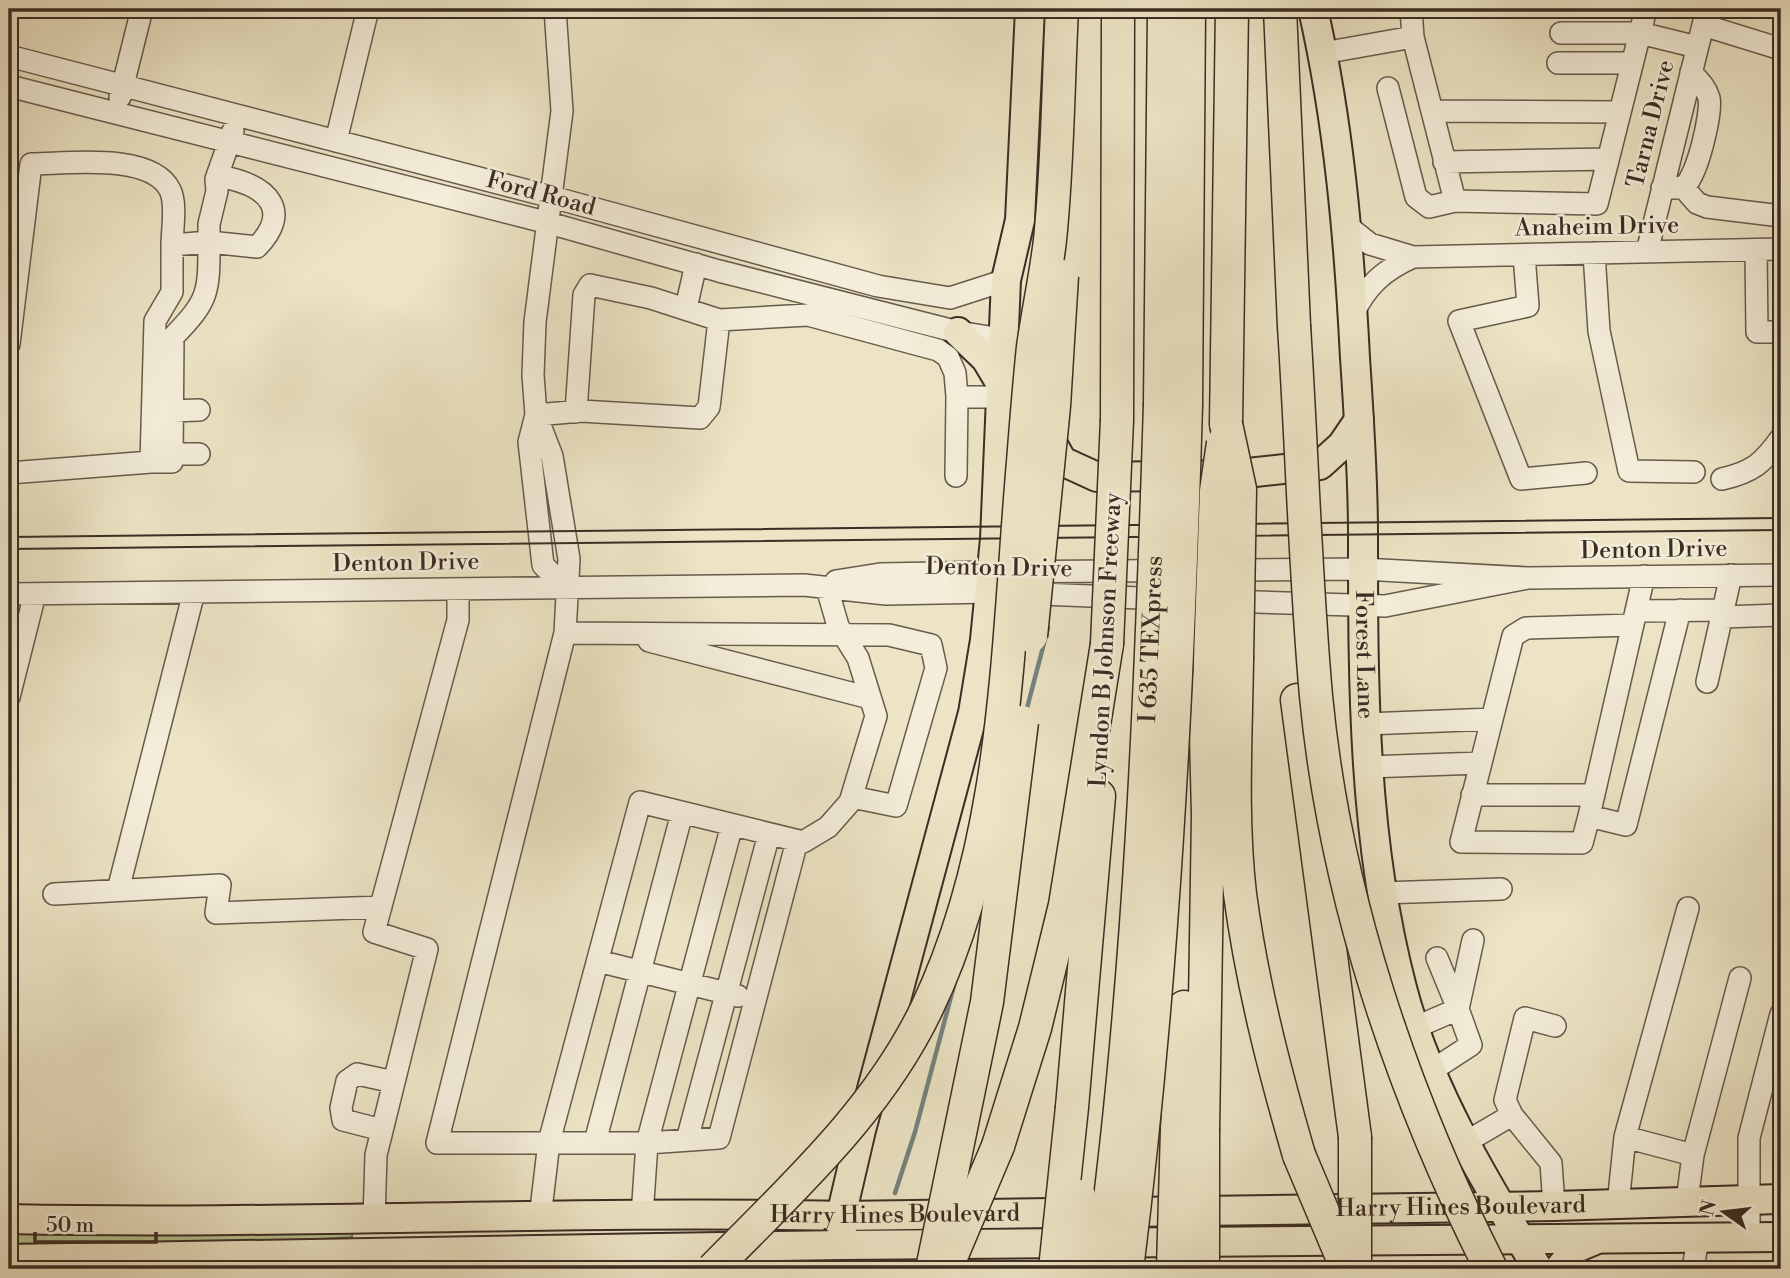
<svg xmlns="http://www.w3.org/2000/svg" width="1790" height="1278" font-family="'Libre Bodoni',serif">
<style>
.green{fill:#b7c495;stroke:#7a785c;stroke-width:2}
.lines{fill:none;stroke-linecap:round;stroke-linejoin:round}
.stream{stroke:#74837f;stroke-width:4.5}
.minor-casing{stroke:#685b4c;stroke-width:24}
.major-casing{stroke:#3c2d24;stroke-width:32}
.highway-casing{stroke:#3c2d24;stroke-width:35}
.minor{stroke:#f3edd9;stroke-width:21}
.major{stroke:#ece4c5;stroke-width:28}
.highway{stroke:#ece4c5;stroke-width:32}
.tram{stroke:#3c2d24;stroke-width:2}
.highway-bridge-casing{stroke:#3c2d24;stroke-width:35;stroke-linecap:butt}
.highway-bridge{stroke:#ece4c5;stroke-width:32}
.labels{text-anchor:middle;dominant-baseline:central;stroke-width:5;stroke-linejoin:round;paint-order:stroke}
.street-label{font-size:24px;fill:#3c2d24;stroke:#f3edd9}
</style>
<rect width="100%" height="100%" fill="#ece4c5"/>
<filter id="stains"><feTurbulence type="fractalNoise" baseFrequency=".00286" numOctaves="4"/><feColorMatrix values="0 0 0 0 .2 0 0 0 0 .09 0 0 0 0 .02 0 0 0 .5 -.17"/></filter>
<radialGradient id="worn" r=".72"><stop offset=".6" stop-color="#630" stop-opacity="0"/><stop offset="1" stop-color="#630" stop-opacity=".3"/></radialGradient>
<path class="green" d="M352 1231V1237L306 1240 9 1244V1233Z"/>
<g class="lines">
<path class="stream" d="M1026 712 1048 628
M895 1193 915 1132 956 978
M852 1269 853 1267"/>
<g class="minor-casing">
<path id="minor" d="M555 9 562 111 535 322 533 375 536 415 552 456 569 559 565 633 437 1143H647L732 825
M1411 9 1413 37
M1703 25 1781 49
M1561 33H1640L1697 47
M1323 53 1413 37 1455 201 1597 204 1646 9
M9 56 552 197 878 286 950 298 1006 280
M1558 63H1632
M9 86 549 223 719 271 958 332 1002 339 1013 349
M1388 88 1416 197 1429 207 1455 201
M120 97 142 9
M1432 111 1620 112
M336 141 368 9
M1444 162 1608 159
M228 178C268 187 292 211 257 247L209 242C209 293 209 300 173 337L172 462H151L155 321 172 292V245L209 242V224L217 191 216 179 233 131
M1683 187 1697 203 1707 207 1781 216
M1662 188C1669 188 1678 189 1684 186 1697 178 1712 113 1709 98 1706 87 1698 80 1691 72
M1346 225 1370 244 1413 257 1781 249
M1756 250 1757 332H1781
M1647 252 1707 9
M1594 253 1599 331 1629 471 1694 472
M1524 255 1528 306 1459 321 1521 479 1586 473
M686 308 696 264
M1353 314C1367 285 1384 270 1413 257
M719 320 808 315 938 350 948 357 955 373 957 397H1000
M9 344 31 164C67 164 151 152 170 190 177 204 172 230 172 245
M172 411 199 410
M536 415 581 411 700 418 709 407 719 320 651 298 590 285 584 295 576 412
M536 415 529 442 543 565 566 588
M172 454H199
M9 473 151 462
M956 476 957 397
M1722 479C1753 472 1763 463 1781 438
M1644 576 1589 816 1626 825 1680 610
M836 581 880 574 992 572 1363 569 1528 578 1781 575
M9 594 804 585 886 594 990 592 1165 599
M1225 601 1385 606 1528 578
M1637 611 1724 610
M1723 617 1781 615
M565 633 889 635 931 645 936 668 896 806 852 797
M649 641 870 698
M1707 682 1731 575
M9 697 35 594
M1366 724 1492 719
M1368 767 1480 763
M1472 795H1594
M1589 816 1582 843 1461 842 1513 636 1526 628 1633 625
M118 890 194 592
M1382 893 1501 889
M54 894 220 885 216 913 381 907
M1437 958 1458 1009
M598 961 738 996
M1458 1009 1473 940
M1414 1028 1458 1009 1471 1045 1431 1071
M1512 1115 1505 1100 1525 1018 1555 1026
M382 1130 343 1120 341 1108 347 1081 357 1074 394 1082
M1625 1137 1693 1155 1687 1201
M687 1140 769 834
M595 1142 682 813
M1466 1142 1512 1115 1551 1163 1554 1206
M1693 1155 1740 978
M1618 1204 1625 1137 1688 908
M642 1216 647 1143 719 1138 797 841
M540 1218 549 1142 640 802 803 842 828 827 850 802 876 716 858 658 838 626 827 588
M374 1220 376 1155 427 949 374 932 458 620V589
M1749 1237V1138L1781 1014
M1693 1269 1698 1238"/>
</g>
<g class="major-casing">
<g id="major">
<path id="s1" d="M1313 9C1339 124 1349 240 1355 358 1359 417 1363 476 1363 534 1363 686 1363 840 1402 988 1428 1088 1485 1181 1538 1269"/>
<path d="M958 332 986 359 1001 384"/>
<path d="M1045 430 1062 461 1097 477 1229 475 1320 465 1342 445 1359 420"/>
<path id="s2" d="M9 1219C286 1225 564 1210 841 1216L1554 1206 1781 1199"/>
<path d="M842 1235 841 1216 861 1130 973 713 985 640 995 539 1006 280 1020 220 1030 9"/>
<path d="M9 1259 843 1245 1781 1237"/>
<path d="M1559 1269 1576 1248 1595 1240"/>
</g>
</g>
<g class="highway-casing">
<path id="highway" d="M1280 9 1294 326
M1160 404 1164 9
M1186 404 1189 9
M1117 420 1118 9
M1226 424 1232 9
M1237 659C1236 737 1231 817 1240 894 1252 984 1274 1069 1299 1155
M1297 700 1355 1137
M1072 1107 1099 796
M1177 1129 1184 1007
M1203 1129 1208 815 1206 734 1210 659
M998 1146 1035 1028 1065 905 1107 644"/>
</g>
<use href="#minor" class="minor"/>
<use href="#major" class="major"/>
<use href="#highway" class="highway"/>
<path class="tram" d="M9 537 1781 518
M9 549 1781 530"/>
<g class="highway-bridge-casing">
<g id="highway-bridge">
<path d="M1294 326C1302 449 1305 573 1316 696 1335 895 1401 1091 1491 1269"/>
<path d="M1226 424 1240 489 1237 659"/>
<path d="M1031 636 1054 406 1062 276"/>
<path d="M1107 644 1117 420"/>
<path d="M1210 659 1216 491 1223 443"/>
<path d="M1203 1129V1269"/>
<path d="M1355 1137V1269"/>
<path d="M1299 1155 1347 1269"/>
<path d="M1079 1196 1083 1269"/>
<path d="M713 1269C792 1188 878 1111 927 1008 1008 839 1007 645 1023 462 1026 424 1029 385 1033 347 1038 311 1046 275 1050 240 1058 163 1058 85 1062 9"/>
<path d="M932 1269 987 1002 1022 722"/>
<path d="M946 1269 998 1146"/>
<path d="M1055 1269 1072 1107"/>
<path id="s3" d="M1101 1269C1140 983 1151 693 1160 404"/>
<path d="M1127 1269C1163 982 1178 693 1186 404"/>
<path d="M1173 1269 1177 1129"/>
</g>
</g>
<use href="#highway-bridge" class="highway-bridge"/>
</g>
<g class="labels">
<g class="street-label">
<text transform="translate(1651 124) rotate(-76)">Tarna Drive</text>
<text transform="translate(541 194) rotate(15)">Ford Road</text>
<text transform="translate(1597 227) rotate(-1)">Anaheim Drive</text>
<text transform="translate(1654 550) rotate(-1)">Denton Drive</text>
<text transform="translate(406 563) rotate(-1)">Denton Drive</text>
<text transform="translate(999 568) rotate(1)">Denton Drive</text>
<text transform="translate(1106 640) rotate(-87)">Lyndon B Johnson Freeway</text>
<text stroke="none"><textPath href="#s3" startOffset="632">I 635 TEXpress</textPath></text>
<text stroke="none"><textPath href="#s1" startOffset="649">Forest Lane</textPath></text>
<text stroke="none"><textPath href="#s2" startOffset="1452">Harry Hines Boulevard</textPath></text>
<text stroke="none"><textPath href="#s2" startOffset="886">Harry Hines Boulevard</textPath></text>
</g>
</g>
<rect width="1790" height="1278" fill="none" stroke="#ece4c5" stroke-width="35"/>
<rect x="10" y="10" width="1769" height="1257" fill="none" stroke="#3c2d24" stroke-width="3.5"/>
<rect x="18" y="18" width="1755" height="1243" fill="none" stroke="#3c2d24" stroke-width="2"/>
<g transform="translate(1724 1212) rotate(284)" stroke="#f3edd9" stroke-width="5" paint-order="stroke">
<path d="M0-5L12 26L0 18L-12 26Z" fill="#3c2d24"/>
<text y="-10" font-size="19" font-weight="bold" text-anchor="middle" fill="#3c2d24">N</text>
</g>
<path d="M35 1232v10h121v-10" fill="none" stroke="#3c2d24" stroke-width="3.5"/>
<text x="46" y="1232" font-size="21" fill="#3c2d24" stroke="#f3edd9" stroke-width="5" paint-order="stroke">50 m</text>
<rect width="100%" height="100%" filter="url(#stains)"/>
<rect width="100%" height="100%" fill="url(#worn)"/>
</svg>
